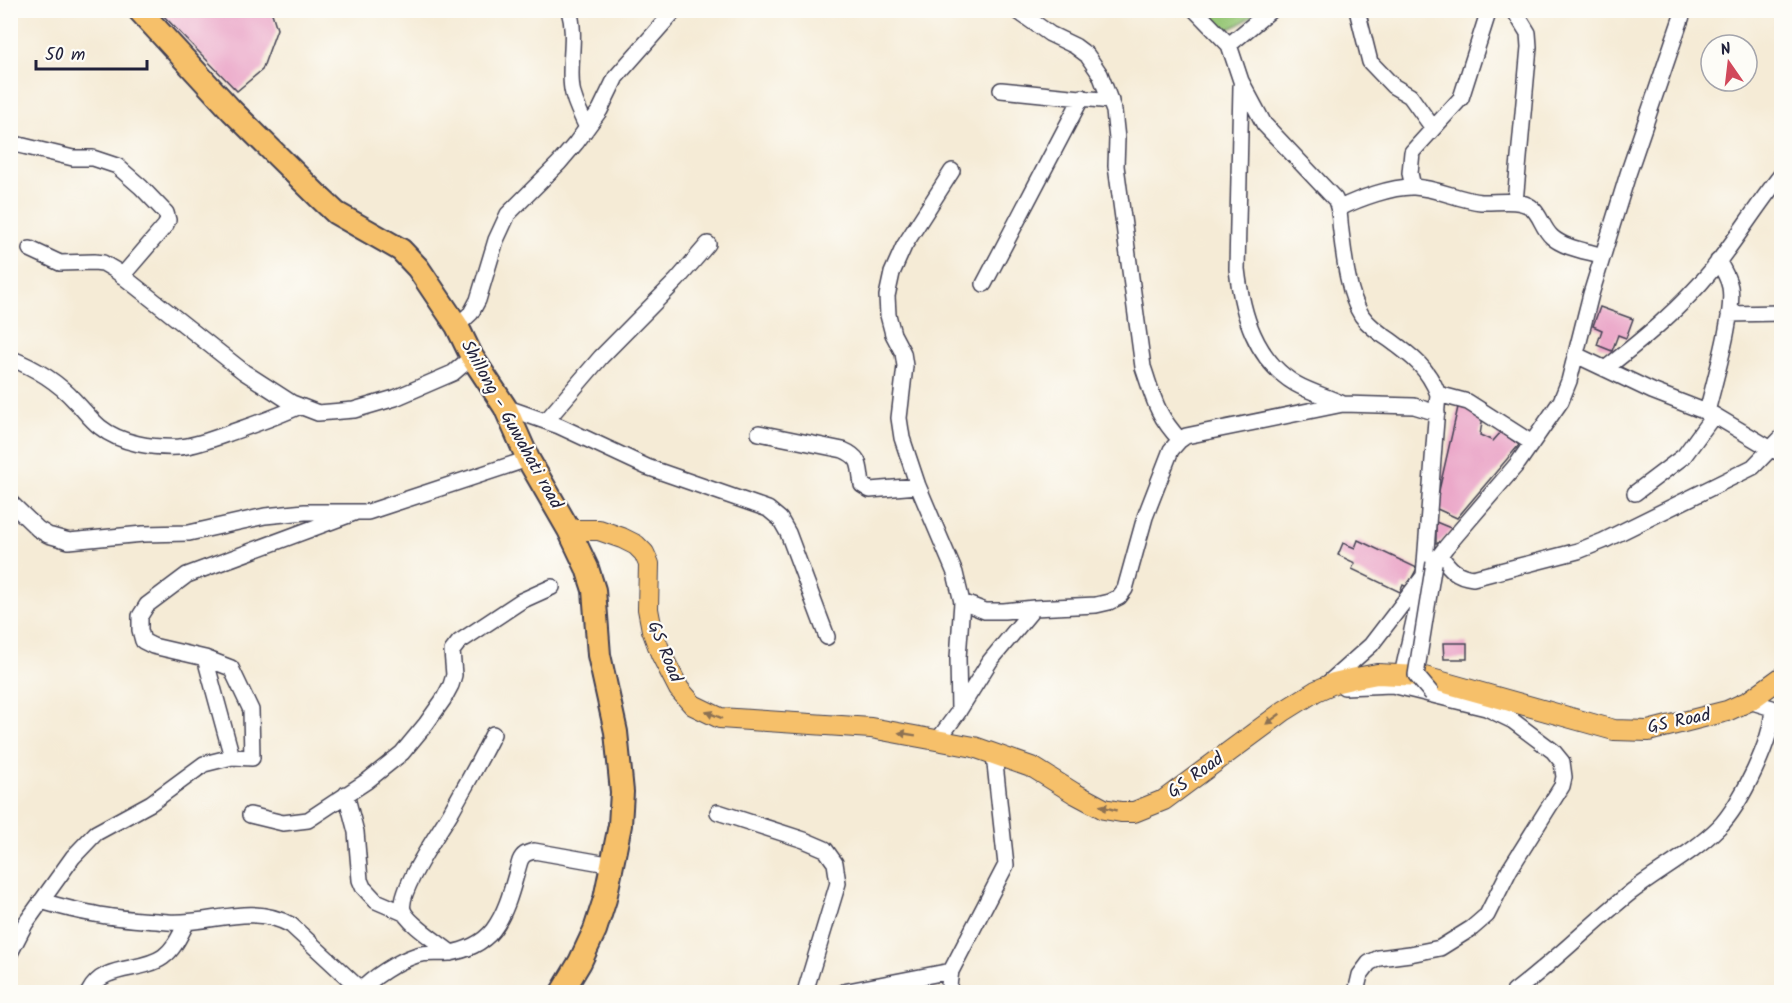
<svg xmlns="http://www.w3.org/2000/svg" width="1792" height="1003" font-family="Kalam,sans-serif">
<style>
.green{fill:#98c878;stroke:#5d755a;stroke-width:1.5}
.building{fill:#eba8c9}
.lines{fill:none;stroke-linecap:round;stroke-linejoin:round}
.minor-casing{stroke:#424052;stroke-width:18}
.major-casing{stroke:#424052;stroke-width:22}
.highway-casing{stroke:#424052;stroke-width:26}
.minor{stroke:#fff;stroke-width:15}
.major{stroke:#f6c06b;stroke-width:20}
.highway{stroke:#f6c06b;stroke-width:22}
.minor-bridge-casing{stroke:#424052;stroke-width:18;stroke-linecap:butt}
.minor-bridge{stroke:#fff;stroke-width:15}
.oneway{fill:#8c7153}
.labels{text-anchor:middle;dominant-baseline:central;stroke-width:4.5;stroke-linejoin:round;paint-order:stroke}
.street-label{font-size:18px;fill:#22223b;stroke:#fdfcf7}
</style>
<rect width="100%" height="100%" fill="#fdfcf7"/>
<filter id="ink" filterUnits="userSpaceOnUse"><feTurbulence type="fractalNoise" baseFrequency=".0167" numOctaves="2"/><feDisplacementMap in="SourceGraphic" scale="12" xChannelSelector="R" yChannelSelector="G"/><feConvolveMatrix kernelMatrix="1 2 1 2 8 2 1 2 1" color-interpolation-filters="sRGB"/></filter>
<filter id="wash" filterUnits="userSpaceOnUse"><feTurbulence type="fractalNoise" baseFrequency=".008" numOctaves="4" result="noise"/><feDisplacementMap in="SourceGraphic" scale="24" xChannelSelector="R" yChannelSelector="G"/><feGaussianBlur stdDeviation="1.35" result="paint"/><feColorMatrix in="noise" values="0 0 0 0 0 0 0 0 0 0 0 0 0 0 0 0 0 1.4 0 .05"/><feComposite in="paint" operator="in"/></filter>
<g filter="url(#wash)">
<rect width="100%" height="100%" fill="#f5ebd6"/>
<path class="green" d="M1199 11H1259L1240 24 1222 32Z"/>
<g id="blocks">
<path class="building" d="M158 10H271L277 29 262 70 237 91Z
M1600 307 1633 319 1626 338 1618 335 1612 351 1597 345 1602 330 1593 326Z
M1459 403 1483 416 1480 435 1493 441 1501 432 1519 445 1457 518 1435 508Z
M1436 522 1453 529 1439 543H1436Z
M1358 540 1417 568 1407 587 1403 585 1400 592 1352 569 1355 563 1338 555 1343 543 1355 548Z
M1443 643H1467V659H1444Z"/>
</g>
</g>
<g filter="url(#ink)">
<use href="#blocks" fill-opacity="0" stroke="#424052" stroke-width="1.5"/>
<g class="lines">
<g class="minor-casing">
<path id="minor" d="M569 10C577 37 568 63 572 89 574 103 582 116 587 128
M1016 10 1050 34 1075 46 1087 55 1100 74 1114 111 1117 139 1116 166 1143 367C1154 399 1156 414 1180 440
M1195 10 1229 45 1241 81 1264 124 1335 199C1341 210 1339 219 1341 231 1344 256 1348 295 1362 316 1369 326 1379 333 1390 340 1412 356 1428 368 1438 394L1424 576 1402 675
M1357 10 1370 62 1393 86 1410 96 1433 128
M1514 10 1528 33 1529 47 1515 202
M1229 45 1271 10
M1241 86 1237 269C1242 313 1255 360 1296 384 1310 392 1328 397 1343 404
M1001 90 1111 101
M11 143 73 158H93L117 166 141 187 166 213 168 220 165 226 122 276
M1413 187 1410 173 1412 152 1461 98 1489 10
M1340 208C1358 199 1393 186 1414 187 1437 188 1459 200 1481 202 1496 203 1517 198 1531 207 1541 215 1542 228 1552 237 1564 248 1587 251 1603 256
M30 249 60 263 94 262 103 263 115 270 244 372 292 403 318 413 354 410 395 398 453 373 472 357
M984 284 1082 97
M1729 314 1782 313
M457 326 471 313 478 300 496 240 508 214 559 163 576 143 600 110 616 77 675 10
M1576 355 1652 391 1714 415 1771 449 1778 452
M10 358C35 368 57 381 75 401 84 410 90 419 100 427 121 444 153 448 179 447 195 446 212 439 227 434 252 425 277 417 300 406
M1605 369C1643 339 1680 309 1711 271 1736 240 1757 205 1782 174
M1438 394 1468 402 1532 443
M505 407 559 426 647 467 768 509 780 519 788 533 827 637
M1707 412C1714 382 1735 314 1730 287 1728 277 1723 269 1718 261
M546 421 601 357 677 280 708 244
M759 433 843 450C862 458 859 466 862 485L870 490 918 486
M1635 493 1684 456 1714 415
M10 502 38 529 48 535 69 541 143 534 189 533 265 516 305 512H368L528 459
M1440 555C1450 569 1456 576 1473 578L1578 551 1603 541 1753 467 1782 437
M962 602 985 611H1004L1034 608 1096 605 1109 602 1119 597 1125 589 1145 517 1171 450 1179 441 1186 436 1343 404 1414 406 1437 413
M205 658 232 757
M1327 684 1371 645 1446 547 1518 463 1561 401 1569 381 1591 294 1628 174 1684 10
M1344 687 1392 685 1486 708 1513 721 1553 751 1562 762 1564 777 1562 786 1510 869 1487 915 1472 928 1440 948 1410 954 1379 958 1369 963 1360 975 1356 992
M960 709 990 661 1034 608
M938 740 959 711 958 658 962 602 955 573 918 486 902 438 899 418 905 366 903 353 893 334 888 315 887 296 892 273 904 246 952 171
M346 794 356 832 360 880 363 887 376 901 404 913
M718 812 804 840 825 849 835 863 838 883 805 992
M250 815 283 823 308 820 367 781 402 753 426 724 443 700 451 685 454 675 452 651 459 642 521 601 552 587
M41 901C58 906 76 911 95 914 118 919 144 920 168 922 212 925 249 902 291 925L361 990
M10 953 25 924 73 857 96 833 151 803 204 764 232 757 252 758 251 710 231 668 205 658 153 646 143 641 140 630V616L147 605 187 575 354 513
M451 953C439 943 407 923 403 910 398 890 440 831 451 812 465 786 480 761 493 734
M89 992C103 963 140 973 163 957 175 948 180 935 187 922
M359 992C373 977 396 962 417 955 427 952 438 954 449 953 465 951 483 943 493 930 508 910 513 884 520 861 523 854 527 853 534 851L613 865
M843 992 951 971
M948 992 951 971 1006 865 994 755
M1514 992C1555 961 1591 924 1631 892 1660 870 1694 852 1719 827 1740 806 1775 736 1772 708L1749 701"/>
</g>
<g class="major-casing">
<path id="major" d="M569 530H599L622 538 636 545 644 553 649 564 648 609 652 630 661 654 679 689 693 705 720 718 871 728 974 747 1034 768 1074 793 1104 809 1121 812H1134L1164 800 1284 711 1316 691 1334 683 1351 679 1377 674 1421 676 1614 730 1648 731 1727 711 1749 701 1782 677"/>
</g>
<g class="highway-casing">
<path id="highway" d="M139 10 232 111 318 196 336 213 401 250 418 268 457 326 472 357 505 407 528 459 569 530 587 568 594 590 599 655 616 732 622 792 620 825 605 899 595 930 580 962 562 992"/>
</g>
<use href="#minor" class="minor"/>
<use href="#major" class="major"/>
<use href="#highway" class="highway"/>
<g class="minor-bridge-casing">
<path id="minor-bridge" d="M1432 694 1416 675 1434 563"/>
</g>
<use href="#minor-bridge" class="minor-bridge"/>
</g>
<defs><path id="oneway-solid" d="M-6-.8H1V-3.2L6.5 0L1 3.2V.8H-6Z" transform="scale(1.5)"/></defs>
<g class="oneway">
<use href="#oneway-solid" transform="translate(714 715) rotate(-158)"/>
<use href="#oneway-solid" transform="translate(1273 719) rotate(144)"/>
<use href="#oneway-solid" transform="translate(907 734) rotate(-171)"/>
<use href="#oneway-solid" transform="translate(1108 808) rotate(-164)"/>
</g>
</g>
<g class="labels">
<g class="street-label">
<text transform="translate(511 425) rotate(61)">Shillong - Guwahati road</text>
<text transform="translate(664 652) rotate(68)">GS Road</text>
<text transform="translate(1679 722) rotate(-12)">GS Road</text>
<text transform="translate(1196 776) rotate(-36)">GS Road</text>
</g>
</g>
<rect width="1792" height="1003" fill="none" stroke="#fdfcf7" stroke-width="36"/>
<g transform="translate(1729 63) rotate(346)"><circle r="28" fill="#fdfcf7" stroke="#a5a5ac" stroke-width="1.5"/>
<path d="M0-4.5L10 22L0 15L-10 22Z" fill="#d1495b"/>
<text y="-9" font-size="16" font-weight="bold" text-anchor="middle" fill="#22223b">N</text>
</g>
<path d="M36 60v9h111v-9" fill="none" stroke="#22223b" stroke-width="3"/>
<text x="45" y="60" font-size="18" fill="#22223b" stroke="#fdfcf7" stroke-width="4.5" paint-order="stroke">50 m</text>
</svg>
